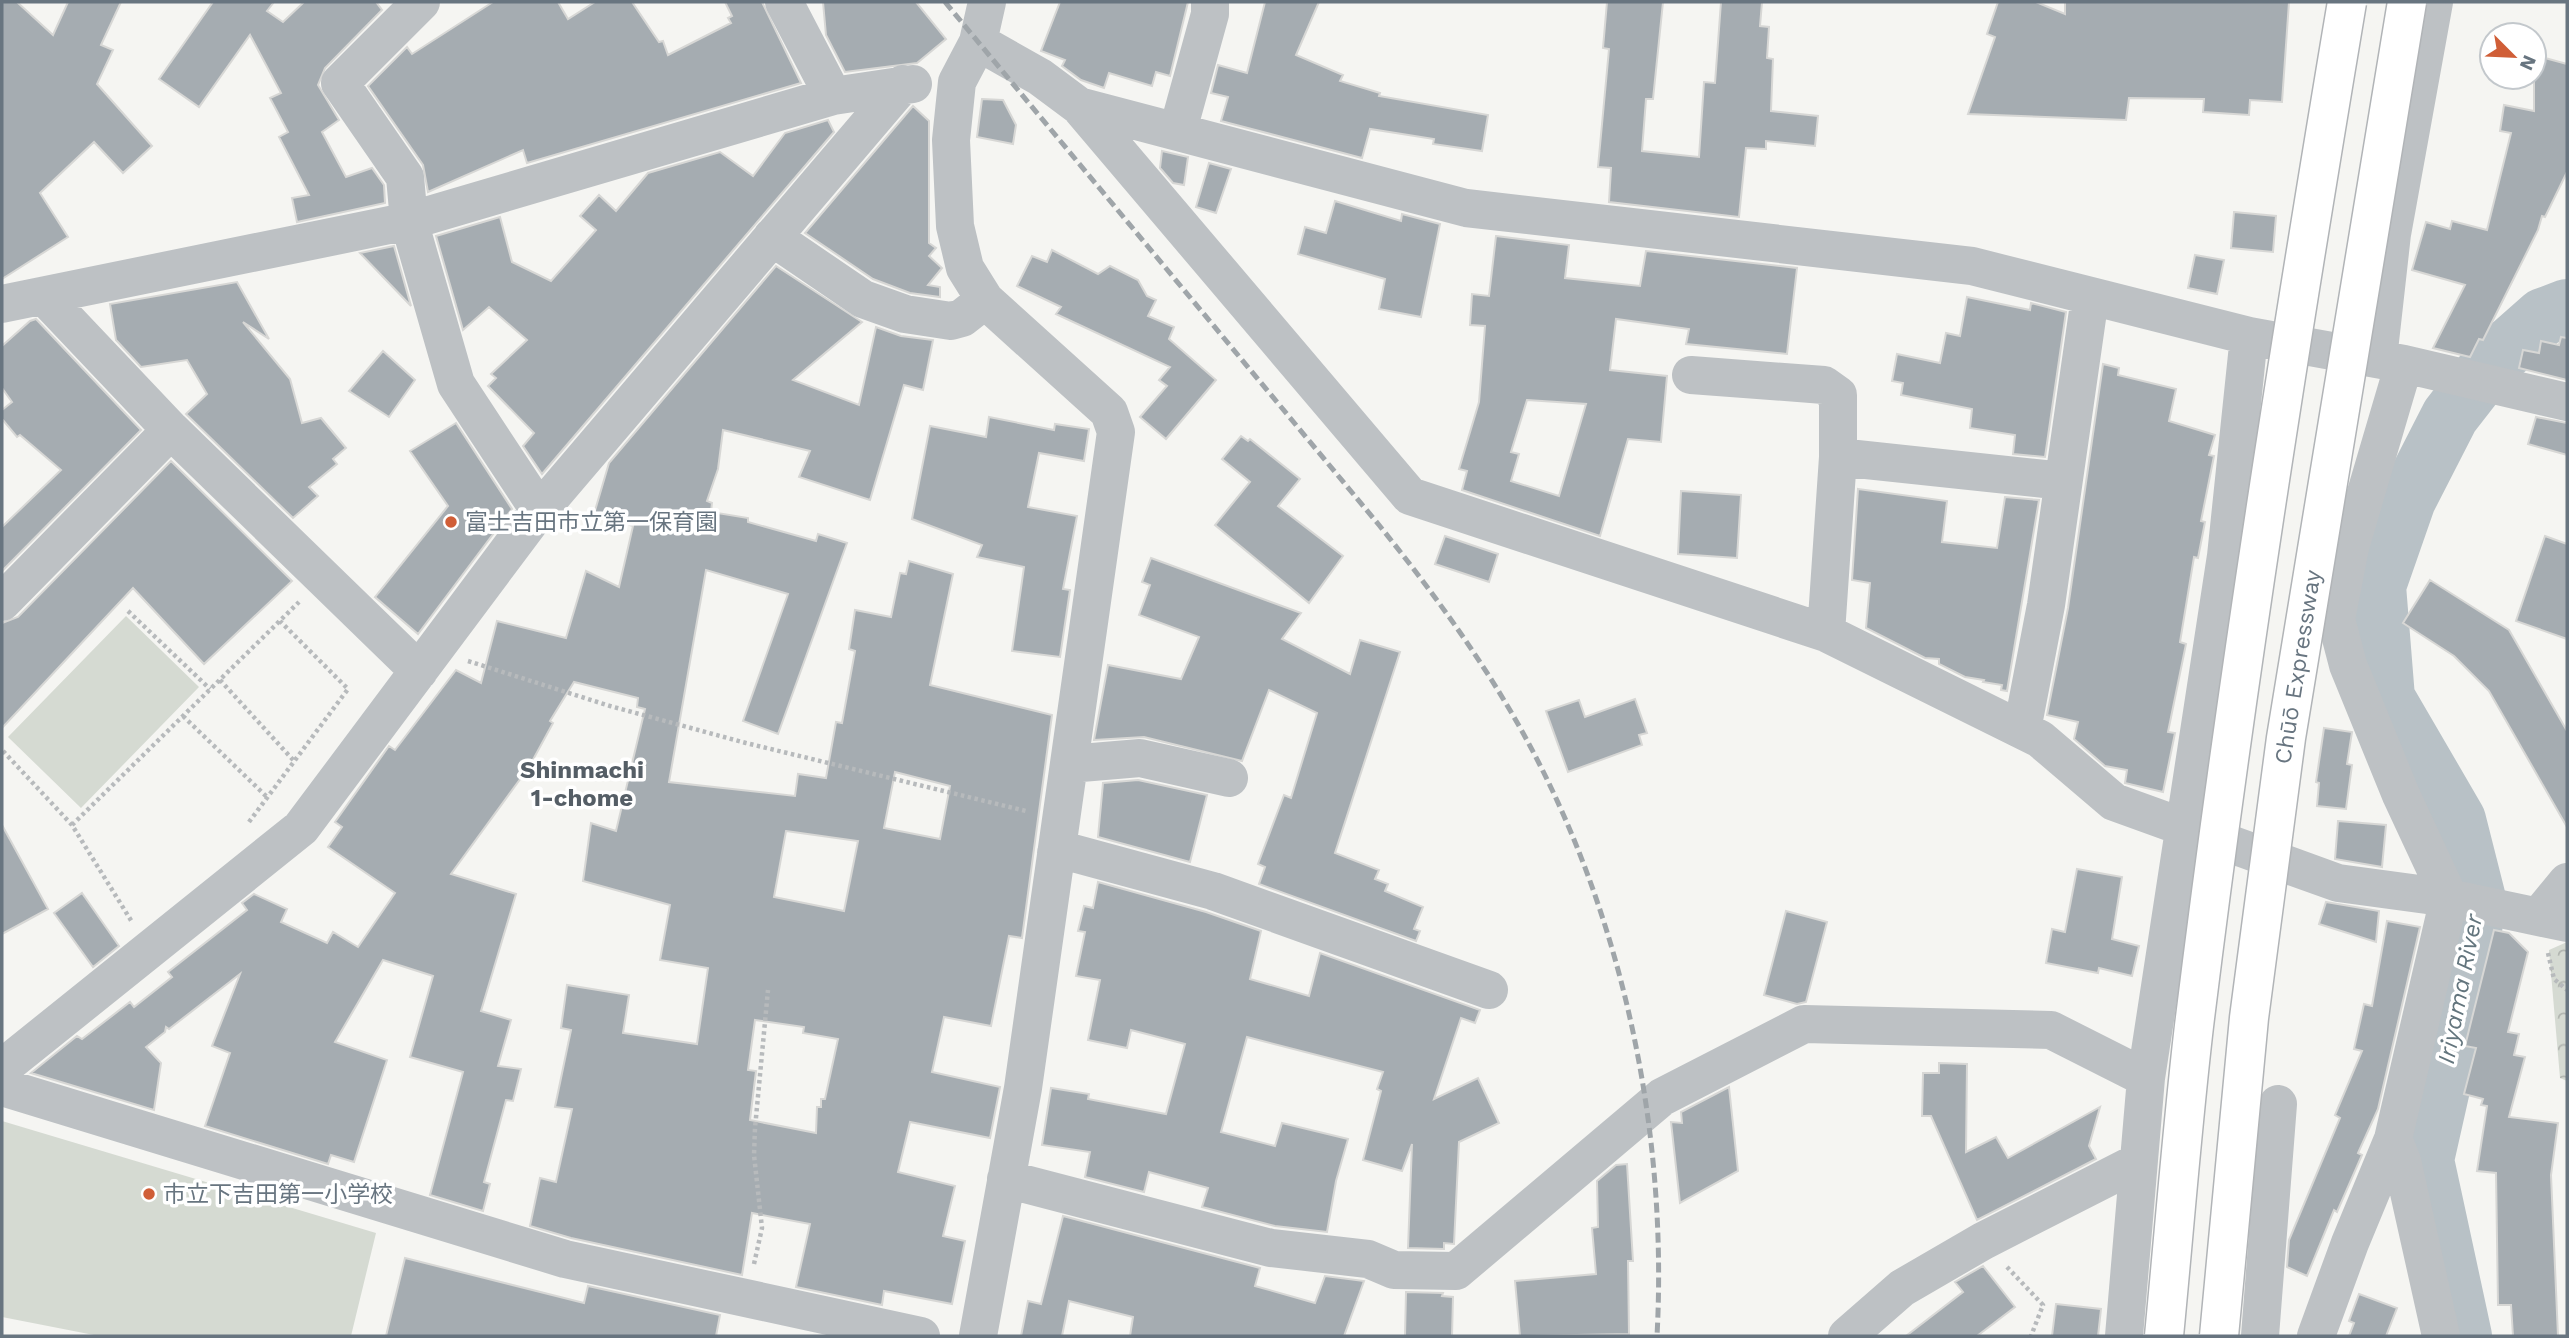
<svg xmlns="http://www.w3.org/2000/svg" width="2569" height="1338" font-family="'Work Sans','Noto Sans JP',sans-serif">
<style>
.grass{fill:#d5dad2}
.park{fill:url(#park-crowns)}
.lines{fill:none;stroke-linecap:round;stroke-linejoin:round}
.river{stroke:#b8c1c6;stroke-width:58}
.building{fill:#a5acb1;stroke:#d7d7d5;stroke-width:2;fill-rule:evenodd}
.path{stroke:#b7babc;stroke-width:4.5;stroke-dasharray:3.5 3.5;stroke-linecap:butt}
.minor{stroke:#bdc1c4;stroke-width:38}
.rail{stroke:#9fa5a9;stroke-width:5;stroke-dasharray:10 5;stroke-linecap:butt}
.highway-bridge-casing{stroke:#b1b4b7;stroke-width:41;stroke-linecap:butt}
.highway-bridge{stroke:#fff;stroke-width:38}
.poi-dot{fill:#d05e37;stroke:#fff;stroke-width:2.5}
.labels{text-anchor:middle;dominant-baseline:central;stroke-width:7;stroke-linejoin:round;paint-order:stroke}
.poi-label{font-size:23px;fill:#687580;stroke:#fff;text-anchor:start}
.street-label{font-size:23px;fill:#687580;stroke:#fff}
.neighbourhood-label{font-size:24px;font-weight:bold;fill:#555e66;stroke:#fff}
.water-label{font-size:24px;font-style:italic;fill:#63757d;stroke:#fff}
</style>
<defs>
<pattern id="park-crowns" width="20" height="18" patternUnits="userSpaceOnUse" patternTransform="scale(1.75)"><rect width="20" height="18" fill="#d5dad2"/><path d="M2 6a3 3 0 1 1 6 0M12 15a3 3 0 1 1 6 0" fill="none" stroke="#b1b5b0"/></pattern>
</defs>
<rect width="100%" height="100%" fill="#f5f5f2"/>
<path class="grass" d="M126 616 199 687 81 808 8 737Z
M2 1121 376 1233 351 1336H99L2 1317Z"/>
<path class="park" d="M2567 942V1081L2560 1078 2549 950Z"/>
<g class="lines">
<path class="river" d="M2463 1336 2425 1160 2468 969 2477 899 2457 820 2386 698 2377 586 2407 500 2450 416 2492 362 2543 317 2567 308"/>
</g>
<path class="building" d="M2 2H17L53 35 68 2H121L101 45 113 50 97 84 152 146 123 173 94 142 40 193 68 237 2 279Z
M213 2H274L267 11 283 22 304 2H376L382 10 325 68 318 85 339 120 322 132 346 177 372 168 384 185 385 203 297 222 292 198 309 195 279 137 288 132 270 98 281 93 250 35 199 107 159 79Z
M493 2H558L568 19 595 2H632L659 42 663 41 668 55 731 23 728 18 732 16 725 2H762L801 83 527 163 523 150 428 192 423 165 368 86 407 47 412 54Z
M823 2H916L946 39 917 63 845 72 826 35Z
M1060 2H1188L1170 76 1156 72 1152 86 1109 73 1104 88 1081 80 1062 66 1065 60 1041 51Z
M1265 2H1319L1296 55 1343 75 1340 81 1380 93 1379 96 1488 115 1482 151 1433 144 1434 139 1370 129 1362 158 1221 121 1228 97 1211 93 1218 65 1247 73Z
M1607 2H1663L1653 99H1646L1642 151 1699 157 1704 82 1715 83 1721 2H1762L1760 26 1769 27 1767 58 1773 59 1771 111 1818 116 1815 146 1766 141V149L1746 148 1739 217 1609 202 1611 168 1598 167 1609 49 1603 48Z
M1998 2H2036L2065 14V2H2289L2282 102 2250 100 2249 115 2203 112 2204 99 2129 98 2126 120 1968 114 1995 37 1987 34Z
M2534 55 2567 64V172L2545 217 2542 216 2538 230 2483 340 2479 339 2470 357 2433 348 2465 285 2412 270 2426 222 2450 229 2452 221 2487 230 2511 133 2500 131 2504 105 2534 111Z
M982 99 1003 100 1016 125 1013 144 977 137Z
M913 106 929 121V243L936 248 929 256 942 268 928 285 940 287V297L910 293 873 279 805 233Z
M828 120 834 132 542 474 523 446 534 433 488 386 496 378 491 374 527 340 489 307 463 330 436 236 500 217 512 262 551 281 596 230 580 216 599 195 616 211 648 173 720 152 753 176 785 133Z
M1162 151 1188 157 1184 185 1173 183 1160 168Z
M1209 163 1231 169 1216 213 1196 207Z
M1335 201 1401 221 1402 214 1440 224 1421 317 1379 309 1385 279 1298 254 1305 227 1326 233Z
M2234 212 2276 216 2273 252 2231 248Z
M1496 236 1569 245 1565 278 1640 286 1646 251 1797 268 1787 354 1686 344 1689 329 1616 319 1610 370 1667 376 1661 442 1628 439 1600 536 1462 490 1467 471 1459 469 1479 402 1485 326 1470 325 1472 294 1489 296ZM1527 400 1586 404 1559 496 1511 481 1519 454 1511 452Z
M394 246 411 306 360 253Z
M1052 250 1098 274 1110 266 1138 280 1147 296 1156 300 1148 316 1174 327 1169 339 1216 380 1166 439 1140 417 1167 386 1159 380 1170 367 1056 314 1061 307 1017 286 1032 256 1047 262Z
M2195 255 2224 260 2217 294 2188 288Z
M776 266 862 322 793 380 859 405 876 327 901 336 933 340 923 390 904 385 870 500 799 477 810 451 723 430 718 469 707 501 712 503 711 512 748 518V522L816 541 818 534 847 543 778 734 743 721 788 594 706 570 669 782 795 796 798 774 826 778 836 722 842 723 855 651 849 649 855 610 891 617 900 573 906 574 909 561 953 574 930 685 1052 715 1022 938 1009 936 991 1026 944 1017 932 1072 1000 1087 990 1138 910 1122 898 1172 955 1186 943 1236 965 1241 952 1304 884 1291 882 1305 796 1287 810 1224 752 1213 742 1275 571 1238 530 1226 540 1178 556 1182 572 1109 555 1107 571 1030 561 1028 567 985 629 995 623 1033 697 1044 708 968 660 960 670 905 583 881 591 823 616 831 645 709 637 707 638 698 574 682 550 721 553 723 529 767 451 874 516 894 481 1011 511 1020 498 1066 521 1069 513 1101 506 1100 484 1182 490 1184 483 1211 430 1195 463 1072 410 1057 433 976 383 960 335 1042 387 1060 354 1162 331 1155 328 1164 205 1126 230 1053 212 1046 240 974 169 1029 166 1027 165 1032 146 1047 161 1063 154 1110 31 1073 77 1036 82 1039 130 1002 134 1007 172 977 168 972 247 910 242 903 254 894 287 909 281 922 327 943 333 932 358 947 395 893 328 847 342 827 335 822 389 746 395 750 456 670 481 683 497 621 566 638 586 571 619 587 633 526 594 514 609 463ZM895 772 950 786 940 839 884 828ZM786 831 858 841 844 911 774 897ZM755 1020 804 1027 803 1033 838 1039 825 1099H821V1107H817L816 1133 750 1120 756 1071 748 1070Z
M237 282 269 339 243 322 290 379 302 423 321 418 346 448 333 459 337 464 309 487 318 496 293 518 186 414 207 394 187 360 141 367 116 340 110 304Z
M1967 297 2030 310 2031 303 2066 312 2045 457 2013 454 2015 435 1970 428 1972 409 1901 395 1903 383 1892 381 1897 354 1940 363 1946 333 1960 336Z
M36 319 141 430 2 571V527L61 470 20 435 17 437 2 419V410L12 402 2 388V346L30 321Z
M2561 337 2567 338V380L2519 368 2523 350 2539 353 2541 341 2559 345Z
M383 351 415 380 389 417 349 391Z
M2103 364 2119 368 2118 375 2176 389 2169 421 2215 435 2209 455 2214 456 2201 521 2205 522 2198 558 2194 557 2180 642 2186 644 2168 732 2175 733 2163 792 2125 783 2127 770 2105 766 2074 739 2078 722 2047 715 2068 608Z
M989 417 1054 430 1055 424 1089 429 1084 461 1039 453 1028 507 1077 516 1063 589 1070 590 1060 657 1012 651 1024 567 977 557 982 545 912 519 930 426 986 437Z
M2536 417 2567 423V455L2528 444Z
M456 423 512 509 418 634 375 597 448 506 410 451Z
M1241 436 1248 441 1250 439 1300 479 1278 506 1343 556 1309 603 1215 525 1250 482 1222 459Z
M171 461 292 581 204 664 133 588 2 728V623L18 617Z
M1858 489 1947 501 1942 542 1997 548 2005 497 2039 500 2007 691 2001 690 2002 685 1983 682 1984 680 1965 677 1939 664V659L1925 658 1866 628 1870 583 1852 580Z
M1681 491 1741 495 1737 558 1678 554Z
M1445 536 1498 554 1489 582 1435 564Z
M2545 536 2567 544V639L2516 621Z
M1151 558 1301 613 1282 639 1350 674 1360 640 1400 652 1335 853 1379 870 1375 879 1388 884 1385 891 1423 907 1414 929 1420 931 1416 941 1259 884 1265 867 1258 864 1284 795 1291 798 1317 713 1269 690 1242 761 1144 737 1094 740 1108 665 1181 679 1199 637 1139 615 1150 585 1142 582Z
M2430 580 2509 630 2567 731V827L2489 691 2454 656 2403 623Z
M1635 699 1647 733 1639 735 1642 745 1568 772 1546 711 1579 700 1585 717Z
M2324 728 2352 732 2347 764 2352 765 2346 809 2317 806 2319 783 2316 782Z
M1138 780 1207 795 1190 862 1098 837 1103 783Z
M2338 821 2386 825 2382 867 2335 859Z
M2 825 48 909 2 934Z
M2077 869 2122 877 2112 939 2139 946 2132 976 2099 968 2098 973 2046 963 2052 929 2065 932Z
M1098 882 1206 912 1261 931 1250 979 1309 996 1320 953 1480 1010 1475 1023 1461 1018 1434 1099 1478 1078 1499 1123 1459 1142 1454 1244 1444 1243V1249L1408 1248 1412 1144 1402 1171 1363 1160 1381 1091 1377 1089 1383 1072 1247 1037 1221 1132 1275 1146 1282 1123 1348 1139 1336 1181 1327 1232 1275 1226 1202 1207 1208 1188 1149 1172 1144 1192 1085 1177 1090 1152 1042 1145 1051 1088 1089 1094 1088 1099 1166 1114 1185 1044 1131 1030 1127 1048 1088 1040 1100 980 1076 976 1085 932 1078 931 1084 906 1093 908Z
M82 893 119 946 93 967 54 913Z
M2326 902 2379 911 2376 942 2319 924Z
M1786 911 1827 922 1806 1002 1797 1004 1764 995Z
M2387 921 2420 927 2378 1109 2358 1153 2362 1155 2337 1212 2334 1210 2307 1276 2287 1267 2289 1240 2340 1118 2335 1115 2362 1051 2354 1049 2364 1004 2372 1006Z
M2494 930 2509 933 2528 952 2508 1032 2519 1034 2514 1055 2525 1057 2509 1117 2558 1123 2551 1175 2558 1336H2513L2511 1305H2498L2496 1173 2477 1171 2487 1106 2481 1105 2483 1099 2464 1094 2476 1048 2465 1046Z
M1939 1063 1967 1064 1966 1152 1996 1137 2008 1158 2100 1107 2089 1146 2096 1159 1977 1220 1931 1116H1922L1923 1073H1939Z
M1729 1087 1738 1171 1680 1203 1671 1122 1682 1123 1681 1112Z
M1627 1164 1633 1261H1628L1629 1334 1520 1336 1515 1281 1596 1274 1592 1228 1598 1227 1597 1181 1616 1165Z
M1063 1216 1260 1268 1255 1286 1315 1303 1325 1276 1364 1281 1344 1336H1130L1133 1317 1069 1301 1062 1336H1021L1028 1301 1041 1304Z
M405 1258 584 1303 588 1286 720 1315 716 1336H386Z
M1983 1266 2015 1307 1977 1336H1906L1963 1292 1955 1282Z
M1406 1292 1443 1293 1442 1296 1453 1297 1452 1336H1405Z
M2359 1294 2397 1308 2386 1336H2349L2354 1323 2349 1321Z
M2056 1304 2101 1309 2098 1336H2052Z"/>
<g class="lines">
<path class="path" d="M128 611 210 689
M468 661 610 706 746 743 1026 811
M220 680 295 762
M183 716 268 798
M3 751 72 825 132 922
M249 822 348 689 280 621
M72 825 299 602
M2548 953 2554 979 2567 990
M754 1264 762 1228 754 1155 755 1128 768 990
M2007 1267 2043 1305 2031 1336"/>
<path class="minor" d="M421 2 340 83 405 177 409 221 456 384 539 510
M784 2 833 96
M978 42 1040 77 1079 106 1410 496 1826 633 2040 739 2114 802 2338 883 2449 898 2567 923
M1079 106 1466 208 1972 266 2249 336 2404 364 2567 402
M1178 130 1210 14V2
M772 237 863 299 905 314 951 321 962 318 985 300
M44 296 171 430 419 671
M2 304 409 221 833 96 913 84
M2378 359 2392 234 2434 2
M1691 375 1824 385 1838 395V457L1826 633
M1838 457 2063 481
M2 602 171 430
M2022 730 2046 605 2090 297
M1069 764 1140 758 1229 778
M1056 853H1073L1213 891 1489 990
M2539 916 2567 882
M2 1068 301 828 529 523 903 84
M2 1087 565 1259 921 1336
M2393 1139 2402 1161 2441 1336
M1006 1179 1271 1248 1368 1259 1394 1270 1456 1271 1662 1097 1804 1024 2051 1030 2146 1078
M978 1336 1023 1088 1116 432 1109 412 985 300 965 268 955 226 951 140 957 82 978 42 987 2
M1847 1336 1902 1288 1983 1241 2138 1162
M2124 1336 2146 1078 2226 556 2249 336
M2260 1336 2278 1104
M2316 1336 2350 1243 2393 1139 2449 898 2401 795 2348 665 2336 619 2350 547 2404 364"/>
<path class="rail" d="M945 2 1379 525C1432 591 1482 659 1523 733 1623 914 1668 1131 1657 1336"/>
<g class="highway-bridge-casing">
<path id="highway-bridge" d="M2164 1336C2174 1233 2182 1129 2194 1026 2236 684 2290 342 2347 2
M2219 1336 2249 1018 2286 738 2407 2"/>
</g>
<use href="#highway-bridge" class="highway-bridge"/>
</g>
<g class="poi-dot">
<circle cx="451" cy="522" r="7"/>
<circle cx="149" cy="1194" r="7"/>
</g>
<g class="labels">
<g class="poi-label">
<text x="465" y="522">富士吉田市立第一保育園</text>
<text x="163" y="1194">市立下吉田第一小学校</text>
</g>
<g class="street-label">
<text transform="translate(2298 667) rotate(-81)">Chūō Expressway</text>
</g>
<g class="neighbourhood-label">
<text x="582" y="770">Shinmachi<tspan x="582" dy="28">1-chome</tspan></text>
</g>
<g class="water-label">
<text transform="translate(2460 989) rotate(-79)">Iriyama River</text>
</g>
</g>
<rect width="2569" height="1338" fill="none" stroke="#687580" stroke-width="7"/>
<g transform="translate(2513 56) rotate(114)"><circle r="33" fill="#ffffff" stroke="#c3c8cc" stroke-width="2"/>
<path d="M0-5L12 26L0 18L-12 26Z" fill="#d05e37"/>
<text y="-10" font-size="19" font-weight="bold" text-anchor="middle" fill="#687580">N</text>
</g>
</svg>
